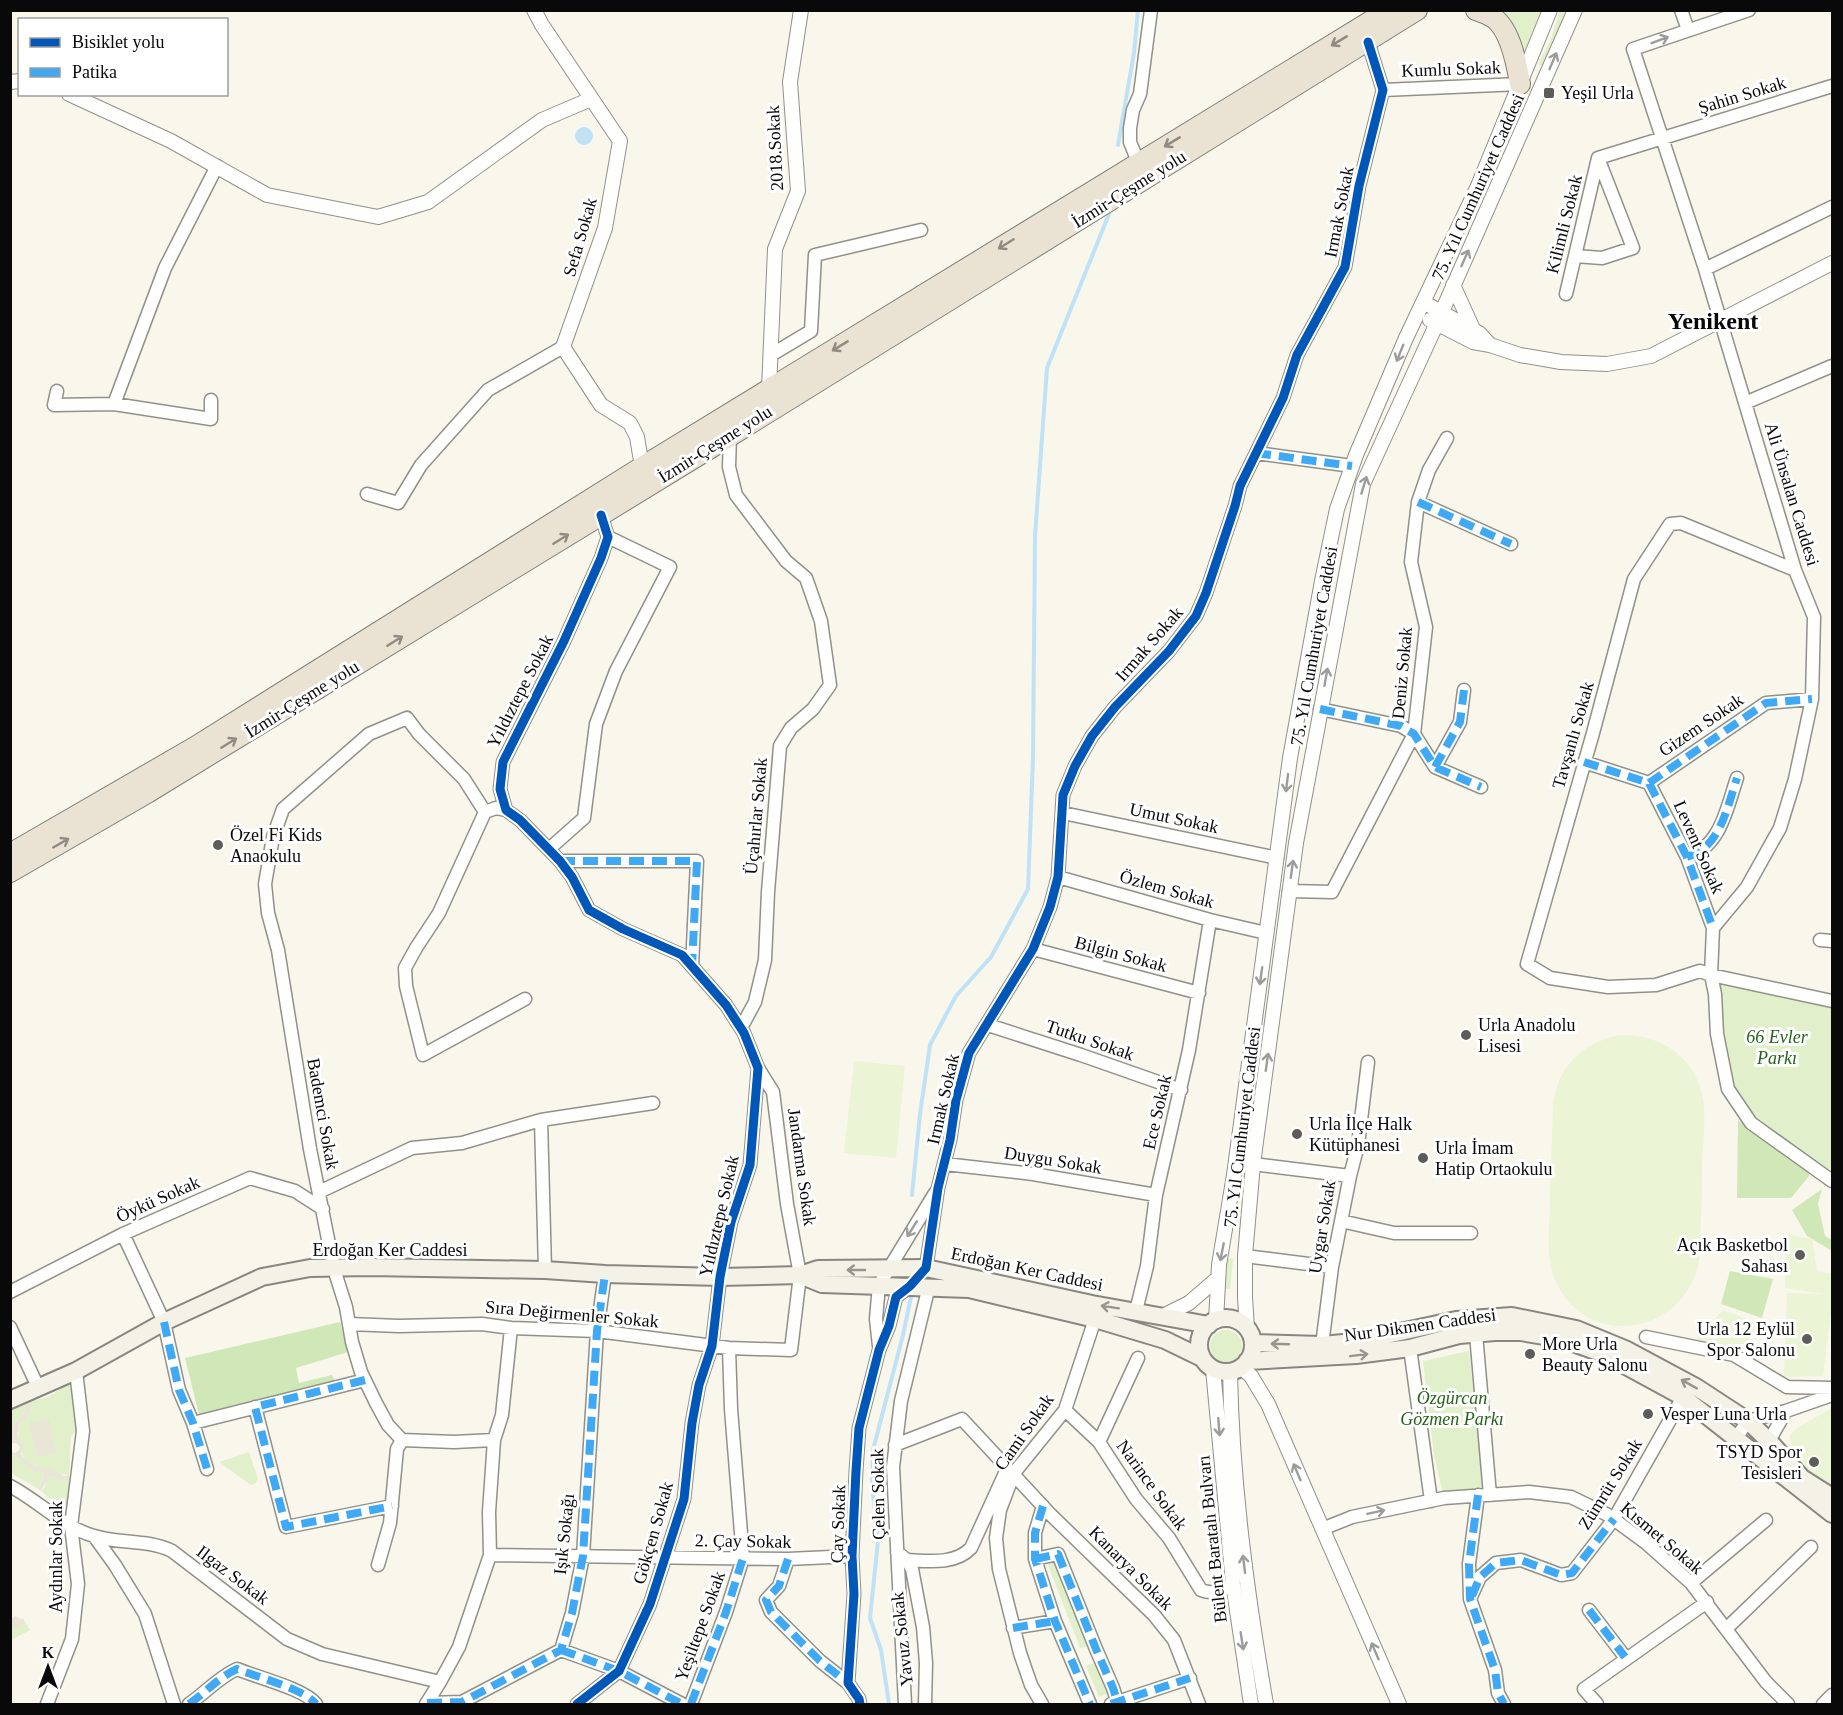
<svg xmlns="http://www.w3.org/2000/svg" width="1843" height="1715" font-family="Georgia,serif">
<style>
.green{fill:#e1f0ca}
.forest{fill:#d0e8b7}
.pitch{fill:#ebf4d4}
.plaza{fill:#e9e5d7}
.water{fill:#bfe2f6}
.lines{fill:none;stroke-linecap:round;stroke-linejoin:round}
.stream{stroke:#bfe2f6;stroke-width:4}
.minor-casing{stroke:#91908b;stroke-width:15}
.tertiary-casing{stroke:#91908b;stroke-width:16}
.secondary-casing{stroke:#888682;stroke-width:20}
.trunk-casing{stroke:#7e7d78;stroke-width:22}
.minor{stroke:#fefefc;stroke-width:12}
.tertiary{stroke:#fefefc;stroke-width:14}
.secondary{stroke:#f4f2e6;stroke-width:16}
.trunk{stroke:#eae2d3;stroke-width:20}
.quiet{stroke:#3fa9f5;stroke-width:8;stroke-dasharray:15 8;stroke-linecap:butt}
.cycleway-casing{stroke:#fff;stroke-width:13}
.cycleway{stroke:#0057b8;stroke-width:9}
.oneway{stroke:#9c9c9b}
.oneway2{stroke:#908b82}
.oneway3{stroke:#96958e}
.poi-dot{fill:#5d5c58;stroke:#fff;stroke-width:2}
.labels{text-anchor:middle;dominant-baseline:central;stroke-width:6;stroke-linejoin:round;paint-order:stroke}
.street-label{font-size:18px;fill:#090909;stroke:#fff}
.poi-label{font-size:18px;fill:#090909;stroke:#fff;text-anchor:start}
.park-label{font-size:18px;font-style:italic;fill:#266417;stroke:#fff}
.district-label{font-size:24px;font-weight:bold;fill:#090909;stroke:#fff}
</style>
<rect width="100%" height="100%" fill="#f9f6ec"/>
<path class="green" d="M1493 11H1543L1523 62Z
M1560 11H1567L1542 66 1538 64 1550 41Z
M1711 975 1832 1001V1181L1751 1123 1728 1089Z
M1227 1258 1233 1259 1230 1289 1220 1288Z
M1210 1346a16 16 0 1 1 32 0a16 16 0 1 1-32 0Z
M1469 1351 1481 1456 1490 1495 1444 1498 1434 1455 1423 1361Z
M70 1383 78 1430 71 1436 69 1475 58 1474 51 1469H42L24 1459 18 1439 20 1423 27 1418 32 1400 46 1398Z
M28 1399 23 1416 11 1426V1408Z
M249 1452 258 1479 256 1483 251 1485 219 1462Z
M10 1454C23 1459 30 1470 43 1473L44 1475 38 1489 11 1473Z
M53 1476 60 1481 69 1480 67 1502 65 1507 60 1508 41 1491 45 1487 46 1479Z
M1054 1559 1090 1646 1080 1648 1048 1565Z
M25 1622 30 1630 11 1640V1627L14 1629Z
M1096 1662 1109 1693 1099 1697 1086 1666Z"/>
<path class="forest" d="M1738 1120 1809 1170V1176L1791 1198H1737Z
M1822 1189 1818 1204 1825 1236 1832 1240V1251L1807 1236 1792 1210Z
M1730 1271 1773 1279 1762 1318 1721 1304Z
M340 1322 348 1352 296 1368 299 1383 332 1375 336 1382 199 1415 185 1358Z"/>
<path class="pitch" d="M1620 1035C1660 1033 1697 1058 1703 1099 1706 1120 1703 1143 1702 1164 1702 1194 1701 1223 1700 1253 1693 1333 1588 1355 1555 1280 1545 1256 1550 1228 1550 1203 1551 1171 1552 1139 1553 1107 1556 1068 1582 1042 1620 1035Z
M854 1061 905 1066 896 1158 844 1153Z
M1786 1234 1812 1239 1817 1271 1832 1274V1302L1823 1376 1784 1377 1787 1293 1825 1294 1785 1288Z
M1723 1310 1758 1324 1741 1354 1692 1343Z
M1832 1408V1497L1802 1478 1791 1446 1790 1435 1797 1428Z"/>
<path class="plaza" d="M28 1399 32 1400 30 1411 27 1418 20 1423 18 1434V1439L23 1444 21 1454 24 1459 36 1466 51 1469 64 1476 69 1475V1480L60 1481 53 1476 48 1478 41 1491 38 1489 44 1475 43 1473 34 1471 18 1458 11 1454V1450L14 1453 18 1451 20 1447 16 1443H11V1426L23 1416Z
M49 1419 56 1453 36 1457 29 1423Z
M15 1616 21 1619 23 1618 25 1622 20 1627 14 1629 11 1627V1618Z"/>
<path class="water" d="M575 136a9 9 0 1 1 18 0a9 9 0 1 1-18 0Z"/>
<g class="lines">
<path class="stream" d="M1118 145 1134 53 1138 10
M912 1195 920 1114 930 1045 956 996 991 957 1028 889 1033 758 1035 536 1047 368 1109 214
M889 1704 881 1650 870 1618 878 1541 872 1484 873 1450 903 1335 912 1292"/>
<g class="minor-casing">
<path id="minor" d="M1681 10 1688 30
M1749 10 1633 49 1705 269 1795 570 1814 617 1812 699 1795 779 1780 828 1747 887 1713 928 1711 975 1715 994 1717 1034 1728 1089 1751 1123 1832 1181
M1383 90 1520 84
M1138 162 1130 142V128L1133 110 1140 94 1151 10
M1575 256 1602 258 1633 248 1598 158
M1705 269 1832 207
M1566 294 1598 158 1832 86
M771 355 811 331 815 255 921 230
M57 391 54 405 114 404 211 419V400
M1745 403 1832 366
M114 404 165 268 217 166
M730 436 729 467 736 495 786 561 806 578 821 621 830 685 813 709 791 728 780 746 768 892 765 960 755 1002 741 1028
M1256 453 1352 466
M367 494 398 503 421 465 488 390 563 347
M1418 502 1511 544
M1795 570 1681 523 1670 524 1634 579 1593 733 1527 964 1550 978 1608 987 1656 985 1700 971 1711 975 1832 1001
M1320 709 1401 726 1414 734 1435 767 1481 787
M1584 762 1649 783
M1435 767 1460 722 1464 690
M1649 783 1766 703 1812 699
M1649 783 1687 857 1713 928
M485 812 439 913 416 948 405 968 406 986 423 1055 525 999
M1063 813 1277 858
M549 849 584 818 596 724 616 671 670 567 608 537
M1687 857C1721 847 1727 807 1737 778
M560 861H697L692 966
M1058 877 1210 920 1266 933
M1289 891 1332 892 1414 734 1426 627 1411 562 1418 502 1429 470 1447 438
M1820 940 1832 941
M1033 949 1199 993
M988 1025 1081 1055 1181 1090
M541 1120 545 1270
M945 1164 1033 1174 1156 1195
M1253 1164 1350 1176
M319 1192 412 1148 462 1143 541 1120 653 1103
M1341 1221 1394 1233H1471
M123 1234 164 1322 179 1390 193 1423 207 1469
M1245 1256 1332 1267
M10 1292 123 1234 250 1178 295 1191 323 1209
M1136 1311 1147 1266 1156 1195 1189 1050 1210 920
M349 1324 399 1326 482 1324 511 1328 597 1331 729 1348 791 1350 800 1275 787 1204 773 1092 758 1068
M10 1327 38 1387
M1476 1334 1490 1495
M1646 1337 1734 1355 1787 1387 1832 1388
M1322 1345 1332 1267 1350 1176 1358 1145 1368 1062
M879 1346 876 1319 879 1285 935 1193
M1410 1348 1431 1501
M255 1407 286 1527 392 1506
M1065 1410 1099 1442 1136 1499 1169 1538 1201 1590C1213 1595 1223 1591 1233 1584
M193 1423 365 1380
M1736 1438 1748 1421 1786 1411 1832 1395
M402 1440 454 1442 494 1440
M1099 1442 1138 1358
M895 1445 962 1419 1051 1515 1154 1615 1174 1640 1199 1704
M1758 1455 1769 1441 1786 1411
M10 1486C39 1501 62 1527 94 1536 119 1544 147 1539 172 1551L287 1639 322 1654 440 1682
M1478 1495 1469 1564 1470 1599 1495 1670 1498 1693 1504 1704
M1043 1506 1035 1533V1559L1055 1621 1090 1704
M1322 1529 1352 1517 1444 1498 1529 1492 1571 1497 1608 1515 1646 1543 1691 1583 1766 1682 1788 1704
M94 1536 115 1565 145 1614 174 1704
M897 1552 907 1560 912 1569 923 1627 926 1663 925 1704
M490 1555 788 1559 852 1556
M788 1559 779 1586 766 1600 771 1612 820 1661 848 1683
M1035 1559 1058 1554 1096 1649 1113 1688 1118 1704
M907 1560C928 1561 955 1565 971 1548L1006 1471
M378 1565 390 1523 397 1449 402 1440 388 1425 376 1403 361 1372 352 1342 346 1307 334 1269 310 1149 278 950 268 913 265 884 273 837 283 809 369 734 407 718 419 734 464 779 485 812 496 808 506 810
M1691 1583 1766 1520
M1470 1599 1480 1577 1496 1563 1521 1560 1561 1575 1572 1573 1614 1519 1683 1397
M1589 1610 1625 1657
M1013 1628 1055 1621
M1726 1629 1811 1547
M561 1650 619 1671 682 1704
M427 1703 462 1702 561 1650 572 1613 583 1556 597 1331 605 1274
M47 1704 72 1639 78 1584 71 1526 83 1431 76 1371
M189 1704C205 1693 219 1677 237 1669 256 1677 305 1689 316 1704
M426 1704 440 1682 459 1647 490 1555 489 1512 494 1440 502 1415 511 1328
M577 1704 619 1671 650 1604 684 1499 692 1423 699 1385 712 1346 720 1277 731 1222 750 1165 758 1068 744 1033 726 1005 682 955 623 929 589 910 572 877 560 861 520 820 506 810 500 789 503 762 564 641 601 558 608 537 601 515
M691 1704 726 1612 743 1558 731 1409 729 1348
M860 1704 859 1699 848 1683 854 1594 852 1556 856 1471 859 1428 879 1350 889 1326 896 1297 910 1286 926 1268 938 1188 950 1140 956 1100 969 1053 1033 949 1050 907 1058 877 1063 795 1075 766 1092 736 1115 707 1169 651 1196 616 1206 593 1235 506 1240 486 1283 398 1297 355 1345 267 1359 186 1383 90 1368 42
M905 1704 893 1467 901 1401 929 1286
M1042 1704 1031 1685 1020 1653 999 1569 996 1538 1000 1510 1014 1473 1065 1410 1095 1319
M1111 1704 1190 1678
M1597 1704 1584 1689 1707 1602
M1823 1704 1832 1695"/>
</g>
<g class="tertiary-casing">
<path id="tertiary" d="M534 10 542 25 620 141 605 228 563 347 601 405 630 423 637 437 642 467
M10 82 20 81
M69 94 171 141 267 195 378 217 428 202 542 120 591 99
M1453 285 1473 329
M1423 302 1479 333 1490 345
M1430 320 1473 342 1490 345 1520 355 1561 362 1607 364 1651 356 1832 263
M769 389 775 249 798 191 790 82 801 10
M1163 1316 1189 1303 1218 1278
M1216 1321 1219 1265 1234 1175 1290 758 1322 581 1337 509 1356 455 1406 338 1478 186 1550 10
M1247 1329 1245 1297V1256L1253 1164 1296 843 1363 484 1437 323 1575 10
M1241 1367 1251 1376 1268 1404 1399 1704
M1213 1369 1233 1584 1251 1704
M1230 1372C1232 1484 1247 1594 1266 1704"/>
</g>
<g class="secondary-casing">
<path id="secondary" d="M800 1275 822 1284 969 1289 1095 1319 1165 1340 1202 1358
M1199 1345a27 27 0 1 1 54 0a27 27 0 1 1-54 0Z
M1253 1343 1322 1345 1354 1342 1456 1320 1512 1316 1576 1329 1627 1350 1696 1387 1748 1421 1769 1441 1802 1478 1832 1497
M1247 1361 1356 1355 1410 1348 1459 1335 1495 1332H1521L1562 1339 1604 1354 1683 1397 1832 1514
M10 1400 76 1371 164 1322 262 1277 310 1268 370 1267 545 1270 605 1274 720 1277 800 1275 818 1269 926 1268 1092 1304 1209 1325"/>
</g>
<g class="trunk-casing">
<path id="trunk" d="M1476 10C1482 12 1489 15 1494 18 1511 31 1517 65 1520 84
M10 854 195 747 642 467 1389 10
M10 872 147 793 730 436 1417 10"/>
</g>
<use href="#minor" class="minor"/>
<use href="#tertiary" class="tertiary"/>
<use href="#secondary" class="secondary"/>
<use href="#trunk" class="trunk"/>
<path class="quiet" d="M1256 453 1352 466
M1418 502 1511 544
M1320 709 1401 726 1414 734 1435 767 1481 787
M1584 762 1649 783
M1435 767 1460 722 1464 690
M1649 783 1766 703 1812 699
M1649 783 1687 857 1713 928
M1687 857C1721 847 1727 807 1737 778
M560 861H697L692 966
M164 1322 179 1390 193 1423 207 1469
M365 1380 255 1407 286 1527 392 1506
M1478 1495 1469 1564 1470 1599 1495 1670 1498 1693 1504 1704
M1043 1506 1035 1533V1559L1055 1621 1090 1704
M788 1559 779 1586 766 1600 771 1612 820 1661 848 1683
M1035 1559 1058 1554 1096 1649 1113 1688 1118 1704
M1472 1596 1480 1577 1496 1563 1521 1560 1561 1575 1572 1573 1614 1519
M1589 1610 1625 1657
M1013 1628 1055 1621
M561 1650 619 1671 682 1704
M427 1703 462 1702 561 1650 572 1613 583 1556 597 1331 605 1274
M189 1704C205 1693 219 1677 237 1669 256 1677 305 1689 316 1704
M691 1704 726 1612 743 1558
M1111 1704 1190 1678"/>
<g class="cycleway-casing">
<path id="cycleway" d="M577 1704 619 1671 650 1604 684 1499 692 1423 699 1385 712 1346 720 1277 731 1222 750 1165 758 1068 744 1033 726 1005 682 955 623 929 589 910 572 877 560 861 520 820 506 810 500 789 503 762 564 641 601 558 608 537 601 515
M860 1704 859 1699 848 1683 854 1594 852 1556 856 1471 859 1428 879 1350 889 1326 896 1297 910 1286 926 1268 938 1188 950 1140 956 1100 969 1053 1033 949 1050 907 1058 877 1063 795 1075 766 1092 736 1115 707 1169 651 1196 616 1206 593 1235 506 1240 486 1283 398 1297 355 1345 267 1359 186 1383 90 1368 42"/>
</g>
<use href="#cycleway" class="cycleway"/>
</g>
<defs><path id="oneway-shaft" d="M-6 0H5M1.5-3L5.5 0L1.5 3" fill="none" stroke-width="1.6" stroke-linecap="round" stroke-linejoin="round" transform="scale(1.5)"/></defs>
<g class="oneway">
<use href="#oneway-shaft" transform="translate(1660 40) rotate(-20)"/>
<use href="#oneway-shaft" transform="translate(1553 61) rotate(-67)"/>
<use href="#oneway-shaft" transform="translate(1465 258) rotate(-66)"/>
<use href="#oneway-shaft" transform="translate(1400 353) rotate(112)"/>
<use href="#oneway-shaft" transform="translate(1364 485) rotate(-73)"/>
<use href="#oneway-shaft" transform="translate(1326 677) rotate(-80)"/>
<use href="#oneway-shaft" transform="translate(1287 783) rotate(97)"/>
<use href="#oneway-shaft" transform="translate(1292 869) rotate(-82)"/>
<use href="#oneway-shaft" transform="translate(1261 976) rotate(98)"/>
<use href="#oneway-shaft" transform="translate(1267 1062) rotate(-82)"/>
<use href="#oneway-shaft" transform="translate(912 1229) rotate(122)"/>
<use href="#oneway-shaft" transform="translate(1222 1252) rotate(101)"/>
<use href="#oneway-shaft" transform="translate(1219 1427) rotate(85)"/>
<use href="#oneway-shaft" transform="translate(1297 1472) rotate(-113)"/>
<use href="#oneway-shaft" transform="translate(1376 1512) rotate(-12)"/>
<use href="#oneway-shaft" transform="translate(1244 1564) rotate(-97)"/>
<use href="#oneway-shaft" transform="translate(1242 1641) rotate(81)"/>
<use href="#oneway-shaft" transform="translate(1375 1651) rotate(-113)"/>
</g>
<g class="oneway2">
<use href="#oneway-shaft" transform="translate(1339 41) rotate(149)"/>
<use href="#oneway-shaft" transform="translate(1172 142) rotate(149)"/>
<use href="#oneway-shaft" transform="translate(1006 244) rotate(148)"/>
<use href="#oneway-shaft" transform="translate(840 346) rotate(149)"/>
<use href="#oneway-shaft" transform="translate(561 539) rotate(-32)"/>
<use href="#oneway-shaft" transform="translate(395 641) rotate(-32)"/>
<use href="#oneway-shaft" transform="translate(229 743) rotate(-32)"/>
<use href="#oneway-shaft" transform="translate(61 843) rotate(-30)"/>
</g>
<g class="oneway3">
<use href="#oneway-shaft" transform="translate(856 1270) rotate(-180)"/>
<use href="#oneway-shaft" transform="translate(1110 1307) rotate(-171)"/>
<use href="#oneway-shaft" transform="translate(1280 1344) rotate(-178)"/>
<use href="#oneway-shaft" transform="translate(1359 1355) rotate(-7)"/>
<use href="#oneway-shaft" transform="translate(1689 1384) rotate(-151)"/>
</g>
<g class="poi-dot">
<rect x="1543" y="87" width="12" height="12" rx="3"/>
<circle cx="218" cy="845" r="6"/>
<circle cx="1466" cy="1035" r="6"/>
<circle cx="1297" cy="1134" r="6"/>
<circle cx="1423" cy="1158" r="6"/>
<circle cx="1800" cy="1255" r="6"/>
<circle cx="1807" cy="1339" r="6"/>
<circle cx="1530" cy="1354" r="6"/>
<circle cx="1648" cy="1414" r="6"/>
<circle cx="1814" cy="1462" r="6"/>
</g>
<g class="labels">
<g class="street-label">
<text transform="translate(1451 69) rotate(-2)">Kumlu Sokak</text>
<text transform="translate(1742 95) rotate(-17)">Şahin Sokak</text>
<text transform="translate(775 148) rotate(-93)">2018.Sokak</text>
<text transform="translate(1478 187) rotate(-66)">75. Yıl Cumhuriyet Caddesi</text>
<text transform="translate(1129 189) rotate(-32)">İzmir-Çeşme yolu</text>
<text transform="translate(1339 212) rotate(-79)">Irmak Sokak</text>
<text transform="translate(1564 224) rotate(-76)">Kilimli Sokak</text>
<text transform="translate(580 237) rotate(-74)">Sefa Sokak</text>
<text transform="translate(715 444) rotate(-32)">İzmir-Çeşme yolu</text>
<text transform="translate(1792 494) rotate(73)">Ali Ünsalan Caddesi</text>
<text transform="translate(1149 644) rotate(-49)">Irmak Sokak</text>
<text transform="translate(1314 646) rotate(-80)">75. Yıl Cumhuriyet Caddesi</text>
<text transform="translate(1402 673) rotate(-85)">Deniz Sokak</text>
<text transform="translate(520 691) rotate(-63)">Yıldıztepe Sokak</text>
<text transform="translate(302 699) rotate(-32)">İzmir-Çeşme yolu</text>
<text transform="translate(1701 725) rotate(-34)">Gizem Sokak</text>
<text transform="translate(1573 735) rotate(-74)">Tavşanlı Sokak</text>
<text transform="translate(756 816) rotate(-85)">Üçahırlar Sokak</text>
<text transform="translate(1174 818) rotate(12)">Umut Sokak</text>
<text transform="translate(1699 847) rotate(66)">Levent Sokak</text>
<text transform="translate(1167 889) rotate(16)">Özlem Sokak</text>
<text transform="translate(1121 954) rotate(15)">Bilgin Sokak</text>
<text transform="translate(1090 1040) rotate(19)">Tutku Sokak</text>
<text transform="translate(943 1099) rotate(-77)">Irmak Sokak</text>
<text transform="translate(1157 1112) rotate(-77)">Ece Sokak</text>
<text transform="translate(323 1114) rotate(80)">Bademci Sokak</text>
<text transform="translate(1242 1127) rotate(-83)">75. Yıl Cumhuriyet Caddesi</text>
<text transform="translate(1053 1160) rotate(9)">Duygu Sokak</text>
<text transform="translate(802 1167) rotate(82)">Jandarma Sokak</text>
<text transform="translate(158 1199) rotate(-24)">Öykü Sokak</text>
<text transform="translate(719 1216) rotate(-77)">Yıldıztepe Sokak</text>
<text transform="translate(1322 1227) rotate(-81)">Uygar Sokak</text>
<text x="390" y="1250">Erdoğan Ker Caddesi</text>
<text transform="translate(1027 1269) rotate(12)">Erdoğan Ker Caddesi</text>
<text transform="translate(572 1314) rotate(5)">Sıra Değirmenler Sokak</text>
<text transform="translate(1420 1325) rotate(-8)">Nur Dikmen Caddesi</text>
<text transform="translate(1024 1432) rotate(-55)">Cami Sokak</text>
<text transform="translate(1610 1484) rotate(-58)">Zümrüt Sokak</text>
<text transform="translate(1152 1485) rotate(54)">Narince Sokak</text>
<text transform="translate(878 1494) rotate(-91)">Çelen Sokak</text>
<text transform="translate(838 1524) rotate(-88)">Çay Sokak</text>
<text transform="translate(653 1533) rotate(-74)">Gökçen Sokak</text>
<text transform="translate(564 1534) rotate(-84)">Işık Sokağı</text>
<text transform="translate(1662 1538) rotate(40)">Kısmet Sokak</text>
<text transform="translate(1212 1539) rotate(-96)">Bülent Baratalı Bulvarı</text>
<text transform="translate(743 1541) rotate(1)">2. Çay Sokak</text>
<text transform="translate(56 1557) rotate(-90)">Aydınlar Sokak</text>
<text transform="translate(1131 1568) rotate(45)">Kanarya Sokak</text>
<text transform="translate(233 1575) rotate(37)">Ilgaz Sokak</text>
<text transform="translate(700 1626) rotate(-70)">Yeşiltepe Sokak</text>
<text transform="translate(902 1639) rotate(-96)">Yavuz Sokak</text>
</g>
<g class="poi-label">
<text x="1561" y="93">Yeşil Urla</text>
<text x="230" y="835">Özel Fi Kids<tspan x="230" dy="21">Anaokulu</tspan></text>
<text x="1478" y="1025">Urla Anadolu<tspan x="1478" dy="21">Lisesi</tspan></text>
<text x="1309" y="1124">Urla İlçe Halk<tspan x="1309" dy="21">Kütüphanesi</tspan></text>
<text x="1435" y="1148">Urla İmam<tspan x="1435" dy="21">Hatip Ortaokulu</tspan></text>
<text x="1788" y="1245" text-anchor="end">Açık Basketbol<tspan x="1788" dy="21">Sahası</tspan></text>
<text x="1795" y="1329" text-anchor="end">Urla 12 Eylül<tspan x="1795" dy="21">Spor Salonu</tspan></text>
<text x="1542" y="1344">More Urla<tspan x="1542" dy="21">Beauty Salonu</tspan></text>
<text x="1660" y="1414">Vesper Luna Urla</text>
<text x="1802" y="1452" text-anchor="end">TSYD Spor<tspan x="1802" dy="21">Tesisleri</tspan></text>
</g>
<g class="park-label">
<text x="1777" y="1037">66 Evler<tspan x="1777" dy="21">Parkı</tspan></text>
<text x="1452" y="1398">Özgürcan<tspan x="1452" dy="21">Gözmen Parkı</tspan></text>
</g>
<g class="district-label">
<text x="1713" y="321">Yenikent</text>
</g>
</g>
<rect width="1843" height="1715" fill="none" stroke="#090909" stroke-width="24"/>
<rect x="18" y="18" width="210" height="78" fill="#ffffff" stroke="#9d9d9d" stroke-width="1.5"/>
<rect x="30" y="38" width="30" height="9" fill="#0057b8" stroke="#9d9d9d" stroke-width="1.5"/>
<text x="72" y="48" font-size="18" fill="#090909">Bisiklet yolu</text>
<rect x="30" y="68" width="30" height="9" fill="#3fa9f5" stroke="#9d9d9d" stroke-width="1.5"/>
<text x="72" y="78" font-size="18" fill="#090909">Patika</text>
<g transform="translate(48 1667)" stroke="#ffffff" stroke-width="4.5" paint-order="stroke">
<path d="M0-4.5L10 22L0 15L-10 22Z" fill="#090909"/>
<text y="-9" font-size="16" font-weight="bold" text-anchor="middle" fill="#090909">K</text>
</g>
</svg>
